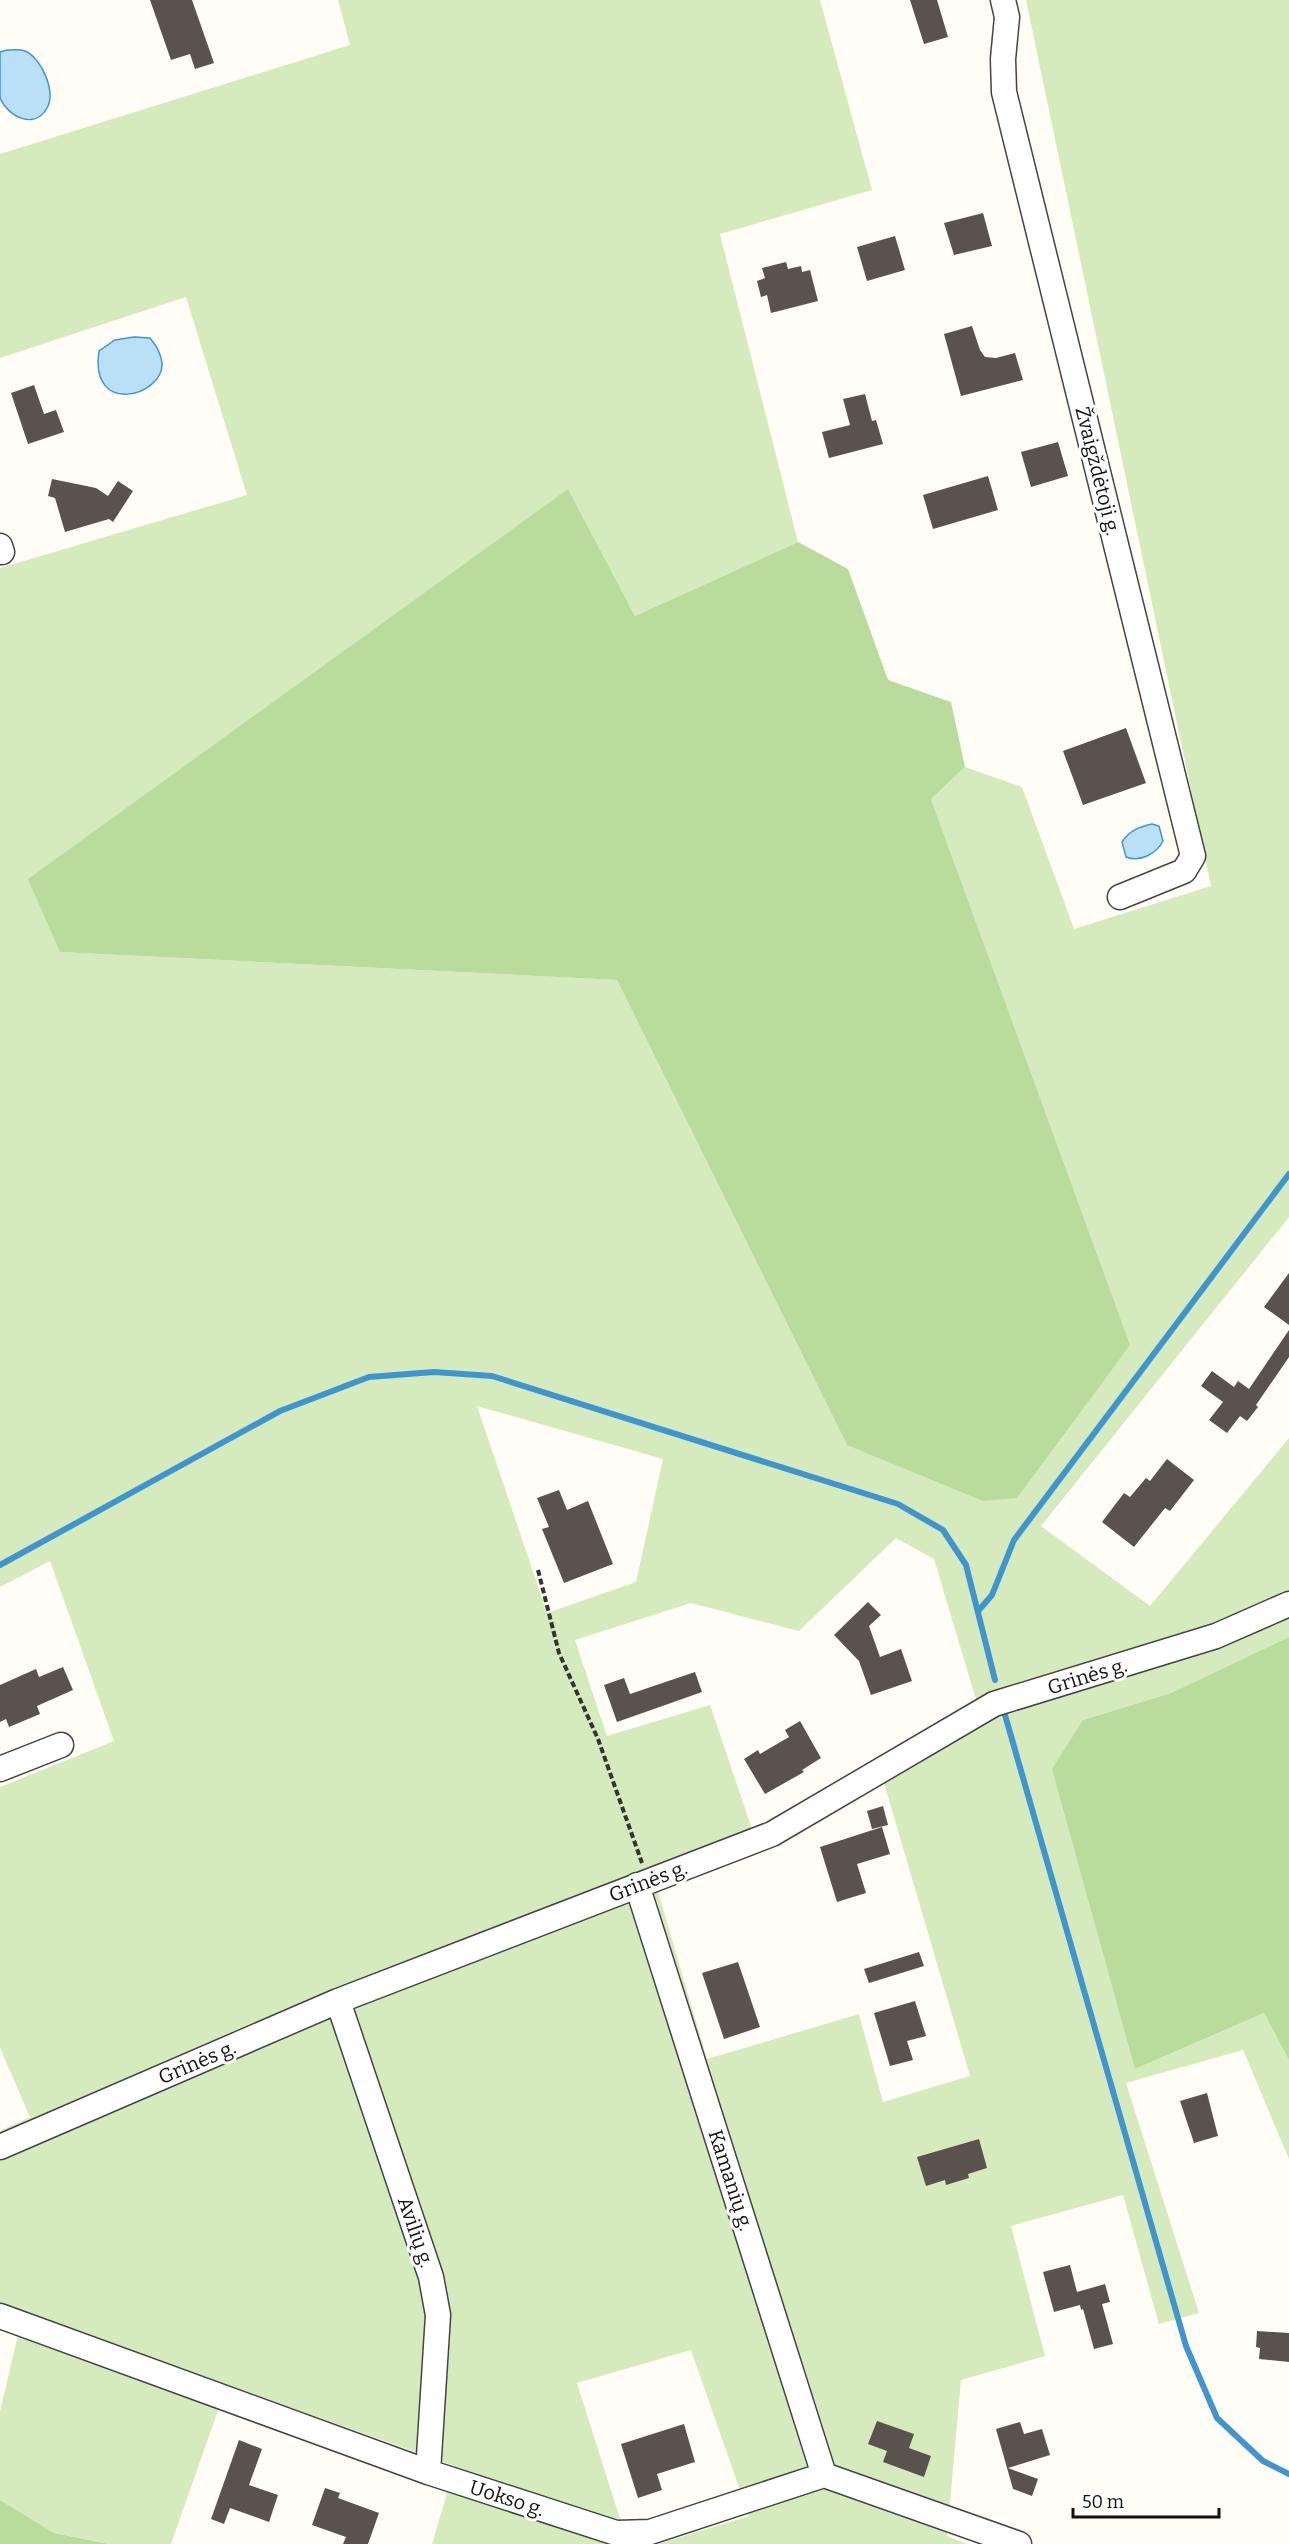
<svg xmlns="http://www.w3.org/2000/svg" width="1289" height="2544" font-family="Bitter,serif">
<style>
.green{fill:#d5ebbd;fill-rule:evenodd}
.forest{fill:#b9dc9c}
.water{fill:#b9e0f7;stroke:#3f96cf;stroke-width:1.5}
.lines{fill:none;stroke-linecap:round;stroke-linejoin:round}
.stream{stroke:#3f96cf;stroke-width:6}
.building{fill:#5a524d}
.street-casing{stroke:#444;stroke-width:27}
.path{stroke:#333;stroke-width:4;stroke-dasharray:6 3;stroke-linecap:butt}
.street{stroke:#fff;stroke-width:24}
.labels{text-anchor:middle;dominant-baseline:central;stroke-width:6;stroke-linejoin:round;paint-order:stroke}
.street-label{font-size:20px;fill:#111;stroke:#fff}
</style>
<rect width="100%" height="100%" fill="#fffdf5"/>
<path class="green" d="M338 0H820L872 190 720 234 798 542 635 616 568 489 60 952 617 980 847 1445 1129 1345 931 799 965 767 1022 787 1074 929 1211 886 1026 0H1289V1217L1041 1526 1150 1606 1289 1438V1637L1171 1693 1083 1720 1135 2069 1264 2013 1289 2060V2159L1243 2050 1126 2083 1199 2313 1159 2324 1123 2195 1011 2226 1045 2356 961 2380 947 2536 967 2544H658L749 2516 691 2350 577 2383 628 2544H432L455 2466 227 2385 171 2544H109L54 2533 0 2500V2411L19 2331 0 2324V2131L30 2117 0 2048V1787L114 1741 50 1561 0 1587V568L247 495 186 297 0 358V154L350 45ZM477 1406 663 1459 636 1582 547 1613ZM896 1538 934 1559 983 1723 884 1783 970 2076 883 2102 859 2014 707 2059 657 1888 759 1850 710 1705 607 1736 575 1640 691 1603 799 1631Z"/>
<path class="forest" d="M568 489 635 616 798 542 848 569 888 680 951 702 965 767 931 799 1130 1345 1017 1498 983 1501 847 1445 617 980 60 952 28 879Z
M1289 1637V2060L1264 2013 1135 2069 1052 1769 1083 1720 1171 1693Z
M0 2500 54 2533 109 2544H0Z"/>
<path class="water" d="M7 50C12 50 20 49 25 51 42 58 56 92 47 108 35 130 8 117 0 98 0 89 0 63 0 52Z
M134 337 150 338C156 345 161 354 162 363 164 396 89 417 99 351L115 340Z
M1152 824 1159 826 1163 841C1157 853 1140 863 1126 857L1122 842C1130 830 1139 827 1152 824Z"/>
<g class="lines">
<path class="stream" d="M0 1565 280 1411 369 1377 434 1372 492 1376 898 1504 943 1530 966 1565 995 1680
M979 1610 992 1595 1014 1540 1289 1174
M1005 1715 1186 2346 1217 2418 1263 2461 1289 2474"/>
</g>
<path class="building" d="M150 0H192L214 63 195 69 190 54 171 60Z
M910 0H937L948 37 924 44Z
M983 213 992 246 954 255 944 223Z
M895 236 905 270 867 281 857 247Z
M786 262 788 269 801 266 802 272 810 270 818 301 771 313 767 295 761 297 757 281 765 278 762 268Z
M972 326 980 350 985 357 996 358 1015 353 1023 380 961 396 944 334Z
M34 385 44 414 56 410 64 432 28 444 11 393Z
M865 394 872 421 876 420 883 444 829 458 822 432 850 425 843 399Z
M1058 442 1068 476 1031 487 1021 452Z
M988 476 998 510 933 529 923 495Z
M52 479 96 488 108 496 118 481 133 491 113 522 109 519 65 532 55 498 48 496Z
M1126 728 1146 783 1083 805 1063 751Z
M1289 1273V1325L1264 1307Z
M1289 1330V1357L1256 1405 1258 1407 1247 1421 1240 1416 1227 1433 1209 1420 1223 1402 1201 1386 1212 1371 1234 1387 1238 1381 1249 1389Z
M1167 1459 1194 1480 1170 1511 1165 1508 1134 1547 1102 1522 1124 1493 1130 1497 1146 1478 1150 1481Z
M559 1490 567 1510 588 1501 613 1564 564 1583 542 1529 549 1527 537 1498Z
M868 1602 881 1615 869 1626 880 1657 901 1649 912 1681 871 1695 859 1661 834 1635Z
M63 1667 73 1690 37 1706 40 1714 9 1727 6 1719 0 1722V1685L36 1669 39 1677Z
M695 1672 702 1692 617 1722 604 1685 624 1678 630 1694Z
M800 1721 821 1758 802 1770 804 1772 765 1794 744 1759 758 1750 760 1754 789 1737 785 1730Z
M883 1806 888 1825 872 1829 867 1811Z
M882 1827 890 1854 857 1864 866 1893 837 1902 820 1847Z
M919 1952 924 1966 869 1983 864 1969Z
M738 1962 760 2027 724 2039 702 1973Z
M915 2001 926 2036 907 2041 913 2060 890 2066 874 2013Z
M1207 2093 1218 2136 1194 2143 1180 2101Z
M979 2139 987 2168 968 2174 969 2178 946 2185 945 2180 926 2186 917 2157Z
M1070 2265 1077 2292 1105 2284 1110 2302 1102 2304 1113 2344 1094 2349 1083 2309 1081 2310 1080 2305 1054 2312 1043 2272Z
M1257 2331 1289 2333V2362L1259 2359 1260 2348 1256 2347Z
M877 2421 914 2434 909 2448 931 2456 924 2477 883 2462 887 2451 868 2444Z
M1020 2422 1024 2434 1042 2429 1050 2455 1008 2468 1038 2479 1032 2496 1013 2489 996 2429Z
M684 2424 695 2462 657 2474 662 2490 638 2498 621 2444Z
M239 2440 262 2449 249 2485 278 2495 269 2522 230 2508 224 2524 211 2519Z
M325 2488 340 2493 338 2498 379 2513 368 2544H343L346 2537 312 2525Z"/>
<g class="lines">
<g class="street-casing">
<path id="street" d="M1003 0 1007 17 1003 59 1004 92 1193 856 1184 871 1120 897
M0 546 2 552
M0 1769 61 1745
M637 1885 824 2475
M338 2001 431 2277 438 2315 428 2472
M0 2147 338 2001 772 1834 994 1704 1216 1636 1289 1604
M0 2316 428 2472 616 2533 650 2532 824 2475 1019 2544"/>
</g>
<path class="path" d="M538 1570 559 1653 598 1739 642 1863"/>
<use href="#street" class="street"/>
</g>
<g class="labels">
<g class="street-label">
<text transform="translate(1098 471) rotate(76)">Žvaigždėtoji g.</text>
<text transform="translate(1087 1676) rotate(-17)">Grinės g.</text>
<text transform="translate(648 1881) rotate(-21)">Grinės g.</text>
<text transform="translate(197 2062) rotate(-23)">Grinės g.</text>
<text transform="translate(731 2180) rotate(72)">Kamanių g.</text>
<text transform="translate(416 2232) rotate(71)">Avilių g.</text>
<text transform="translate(507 2498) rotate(18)">Uokso g.</text>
</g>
</g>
<path d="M1073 2508v9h146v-9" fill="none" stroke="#111111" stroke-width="3"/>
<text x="1082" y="2508" font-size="18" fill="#111111" stroke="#ffffff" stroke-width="4.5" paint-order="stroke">50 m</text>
</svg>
